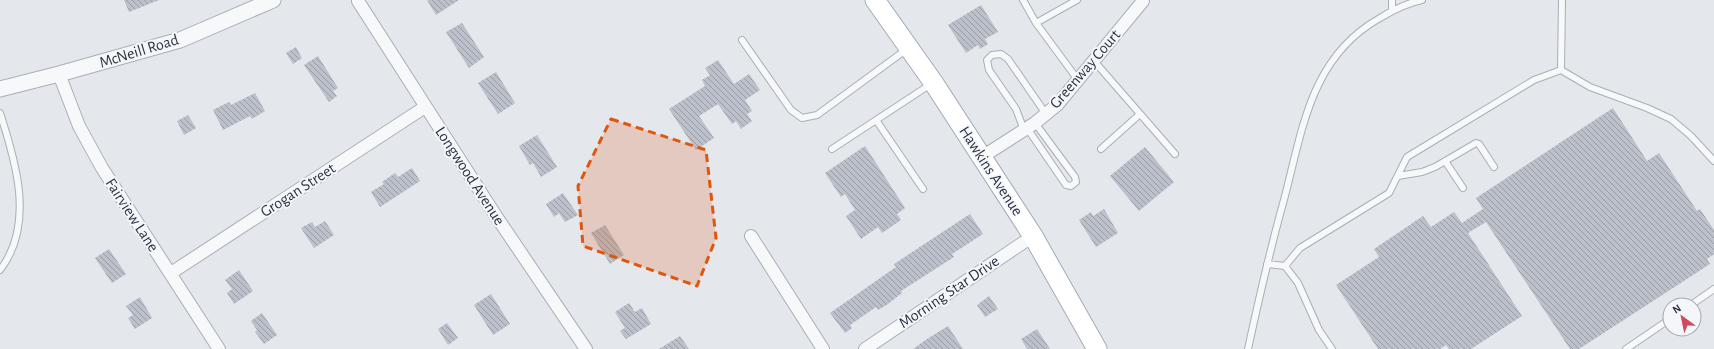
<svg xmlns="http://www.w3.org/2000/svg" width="1714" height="349" font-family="'Alegreya Sans',sans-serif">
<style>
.building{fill:url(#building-back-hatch)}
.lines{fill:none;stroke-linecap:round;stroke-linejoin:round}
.service-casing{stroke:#a9aeb7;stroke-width:8}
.minor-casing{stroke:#a9aeb7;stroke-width:14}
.tertiary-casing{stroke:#a9aeb7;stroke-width:17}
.primary-casing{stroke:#a3abb8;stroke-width:21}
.service{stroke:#f7f8fa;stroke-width:6}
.minor{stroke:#f7f8fa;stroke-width:12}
.tertiary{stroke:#f7f8fa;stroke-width:15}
.primary{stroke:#fff;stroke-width:19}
.marked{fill:#df570f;fill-opacity:0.2;stroke:#df570f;stroke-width:3;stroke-dasharray:8 5;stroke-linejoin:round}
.labels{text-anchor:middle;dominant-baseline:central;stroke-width:4;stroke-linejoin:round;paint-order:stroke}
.street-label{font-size:16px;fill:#2b3445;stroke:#f4f6f9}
</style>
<defs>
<pattern id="building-back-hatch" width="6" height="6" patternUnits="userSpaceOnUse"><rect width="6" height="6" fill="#bbc0ca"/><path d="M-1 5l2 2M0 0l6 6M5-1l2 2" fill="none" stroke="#989da6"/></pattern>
</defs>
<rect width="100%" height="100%" fill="#e4e7ec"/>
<path class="building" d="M124 0H159L129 12Z
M427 0H459L436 15Z
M981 5 998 32 985 39 988 44 980 49 978 45 966 53 948 25Z
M462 23 484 57 469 68 446 32Z
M296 47 302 58 293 64 286 53Z
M318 56 338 88 333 91 337 96 329 102 304 65Z
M718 60 734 84 749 74 760 90 745 100 752 111 747 114 752 121 741 129 736 121 732 124 718 104 699 116 714 138 696 150 669 109 705 86 702 80 710 75 705 68Z
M496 72 515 103 498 114 478 83Z
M255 93 265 111 252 119 250 116 223 130 213 110 229 102 231 105Z
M1613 108 1647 161 1659 153 1697 211 1700 209 1714 230V254L1707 259 1710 264 1579 349H1570L1486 222 1468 233 1522 316 1471 349H1449L1446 345 1440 349H1378L1336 285 1379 257 1374 249 1423 216 1431 227 1454 212 1462 223 1483 209 1476 198Z
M188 115 196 128 184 135 177 121Z
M537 135 557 167 541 177 533 163 530 165 519 146Z
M865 146 905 208 897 214 901 220 882 233 878 227 861 239 846 216 855 210 845 194 841 197 825 173Z
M1145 147 1174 182 1139 211 1110 176Z
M412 168 420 181 380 207 371 192 384 184 382 182 395 173 398 177Z
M563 193 578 215 565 222 559 213 554 217 546 204Z
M1104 209 1118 233 1096 247 1079 220 1091 212 1093 216Z
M970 214 983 234 952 254 954 257 901 291 902 293 888 304 878 310 876 307 850 325 852 328 845 333 830 313 896 267 894 264Z
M325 221 334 235 314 248 301 228 312 222 315 227Z
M605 225 624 255 610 264 591 233Z
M109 249 126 274 112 283 95 258Z
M239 270 253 291 234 304 227 293 232 289 225 280Z
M491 294 510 324 493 335 474 305Z
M989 296 998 309 985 317 977 305Z
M140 297 152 318 135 329 128 318 133 315 126 306Z
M629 303 635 312 642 308 651 324 626 339 620 331 625 328 615 312Z
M262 313 277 335 264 344 255 332 257 330 251 321Z
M447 323 458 338 448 345 438 329Z
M948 326 963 349H913L927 339Z
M1037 329 1050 349H1027L1021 339Z
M680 336 689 349H659Z"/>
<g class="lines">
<g class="service-casing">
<path id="service" d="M1023 0 1036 23 1078 80
M1392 11V0
M1036 23 1077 0
M742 40 791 110 802 118 817 115 907 49
M1094 61 1175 154
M1561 70 1590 87 1647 108 1671 119 1691 136 1714 161
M1561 70 1562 0
M0 113C16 162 35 225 0 270
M876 120 923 189
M1027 128 1066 185 1071 186 1076 182 1075 177 1035 123
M1024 130 1016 109 989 70 987 60 992 55 1001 54 1008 59 1046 114
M832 149 931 84
M1101 149 1140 114
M1445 161 1463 188
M1398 176 1422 172 1435 167 1476 143 1479 144 1494 167
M1267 264 1285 266 1300 248 1389 193 1407 157 1534 80 1561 70
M1285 266 1298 283 1319 330 1332 349
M1691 305 1714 289
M1248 349C1259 298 1271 246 1285 196 1303 126 1312 56 1380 18 1393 10 1407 3 1422 0
M1626 349 1670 319"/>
</g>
<g class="minor-casing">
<path id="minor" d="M358 1 496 216 586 349
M59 74 79 126 102 168 219 349
M982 157 1035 123 1058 104 1143 1
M751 236 823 349
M171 273 425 107
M865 349 1033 236"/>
</g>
<g class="tertiary-casing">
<path id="tertiary" d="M0 89 59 74 180 40 273 0"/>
</g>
<g class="primary-casing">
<path id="primary" d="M875 0 933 82 1033 236 1097 349"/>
</g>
<use href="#service" class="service"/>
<use href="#minor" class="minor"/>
<use href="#tertiary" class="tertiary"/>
<use href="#primary" class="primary"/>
</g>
<path class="marked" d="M611 119 706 150 716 238 697 286 583 246 578 186Z"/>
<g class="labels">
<g class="street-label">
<text transform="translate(139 51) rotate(-17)">McNeill Road</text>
<text transform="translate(1085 69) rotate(-49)">Greenway Court</text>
<text transform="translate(991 171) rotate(57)">Hawkins Avenue</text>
<text transform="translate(470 176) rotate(57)">Longwood Avenue</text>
<text transform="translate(298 190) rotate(-33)">Grogan Street</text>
<text transform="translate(132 215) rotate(57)">Fairview Lane</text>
<text transform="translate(949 292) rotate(-34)">Morning Star Drive</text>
</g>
</g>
<g transform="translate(1682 317) rotate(327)"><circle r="19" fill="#f4f6f9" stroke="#a4a8b1"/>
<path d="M0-3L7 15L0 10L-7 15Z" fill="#d1495b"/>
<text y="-6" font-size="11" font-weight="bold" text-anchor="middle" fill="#2b3445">N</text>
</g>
</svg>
